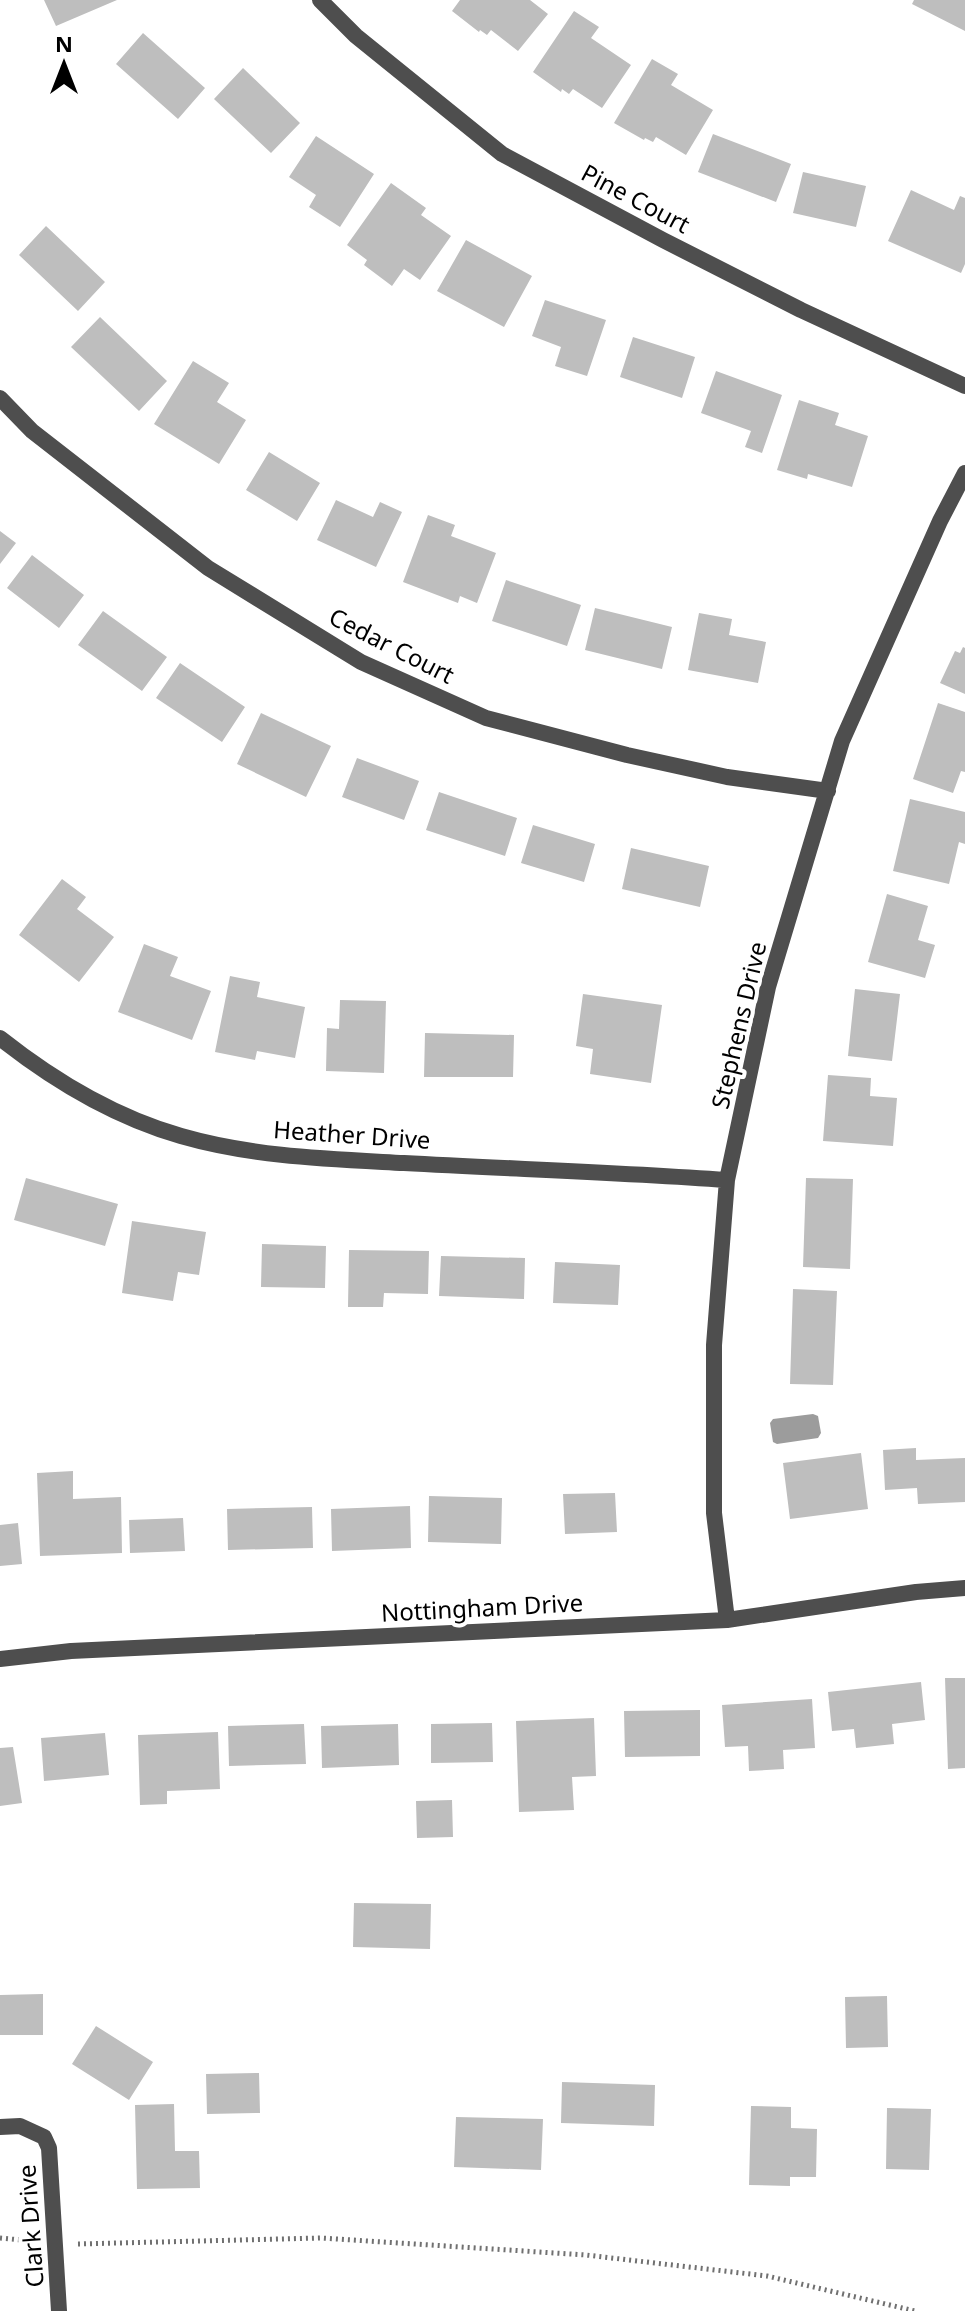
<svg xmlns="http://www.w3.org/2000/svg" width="965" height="2311" font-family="'Noto Sans',sans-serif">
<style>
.water{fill:#9c9c9c}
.building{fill:#bebebe}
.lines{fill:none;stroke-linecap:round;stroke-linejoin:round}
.path{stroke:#707070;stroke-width:5;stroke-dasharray:2 4;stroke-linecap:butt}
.minor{stroke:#4e4e4e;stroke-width:16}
.labels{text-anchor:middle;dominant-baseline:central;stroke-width:8;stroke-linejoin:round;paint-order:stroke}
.street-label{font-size:24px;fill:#000;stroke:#fff}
</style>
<rect width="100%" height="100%" fill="#fff"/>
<path class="water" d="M813 1414 818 1416 821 1433 818 1438 777 1444 773 1442 770 1423 773 1419Z"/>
<path class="building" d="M44 0H117L56 26Z
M460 0H530L548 14 518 51 491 30 487 35 480 30 479 32 452 11Z
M914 0H965V31L912 4Z
M574 11 599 27 591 38 631 65 602 108 573 89 569 94 562 89 561 92 533 72Z
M143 33 205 88 178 119 116 64Z
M652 59 678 74 671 85 713 110 686 155 656 137 653 142 645 138 644 140 614 123Z
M243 68 300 123 271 153 214 99Z
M713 134 791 164 776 202 698 172Z
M316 136 374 174 340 227 309 207 316 195 289 177Z
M803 172 866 186 856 227 793 213Z
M391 183 426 208 421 215 451 236 420 280 404 269 392 286 364 265 367 260 347 245Z
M911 190 954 210 960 196 965 198V264L961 273 888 241Z
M46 226 105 282 78 311 19 255Z
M466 240 532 276 504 327 437 291Z
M545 300 606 320 587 376 555 366 561 347 532 336Z
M100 317 167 381 139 411 71 347Z
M633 337 695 357 682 398 620 377Z
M193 361 229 383 217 402 246 420 219 464 154 424Z
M716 371 782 395 762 453 745 447 751 431 701 413Z
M799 400 839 413 835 425 868 436 852 487 808 474 807 479 777 470Z
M269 452 320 483 297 521 246 490Z
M336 500 373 517 380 502 402 512 376 567 317 540Z
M428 515 455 525 451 536 496 553 477 603 460 596 458 603 403 582Z
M0 531 16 543 0 564Z
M32 555 84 595 59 628 7 588Z
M506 580 581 605 567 646 492 621Z
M595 608 672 627 662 669 585 650Z
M103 611 167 657 142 691 78 645Z
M699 613 732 619 729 635 766 642 758 683 688 670Z
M963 647 965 648V694L940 683 955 651 960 653Z
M180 663 245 707 222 742 156 698Z
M938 703 965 712V772L961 771 953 793 913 779Z
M261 713 331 746 306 797 237 764Z
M357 758 419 781 404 820 342 797Z
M439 792 517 818 505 856 426 830Z
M910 799 965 812V844L959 842 949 884 893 871Z
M533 825 595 844 584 882 521 863Z
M631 848 709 866 700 907 622 889Z
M62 879 86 897 77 909 114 937 79 982 19 935Z
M887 894 928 906 918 940 935 945 925 978 868 962Z
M144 944 178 957 170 976 211 991 192 1040 118 1012Z
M230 976 260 982 257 997 305 1007 295 1058 257 1051 255 1060 215 1052Z
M855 989 900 994 892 1061 848 1056Z
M583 994 662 1005 651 1083 590 1074 593 1049 576 1046Z
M340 1000 386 1001 384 1073 326 1071 327 1028 339 1029Z
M425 1033 514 1035 513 1077H424Z
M828 1075 871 1078 870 1096 897 1098 893 1146 823 1141Z
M26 1178 118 1204 105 1246 14 1220Z
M806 1178 853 1179 850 1269 803 1267Z
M132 1221 206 1232 199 1275 178 1272 173 1301 122 1293Z
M262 1244 326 1246 325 1288 261 1287Z
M349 1250 429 1251 428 1294 384 1293 383 1307H348Z
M441 1256 525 1258 524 1299 439 1296Z
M555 1262 620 1265 618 1305 553 1303Z
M793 1289 837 1291 833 1385 790 1384Z
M916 1448V1460L965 1458V1502L918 1504 917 1488 885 1490 883 1450Z
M861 1453 868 1509 790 1519 783 1463Z
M73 1471V1499L121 1497 122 1553 40 1556 37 1473Z
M615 1493 617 1532 565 1534 563 1494Z
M429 1496 502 1498 501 1544 428 1542Z
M410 1506 411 1548 332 1551 331 1509Z
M312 1507 313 1548 228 1550 227 1509Z
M183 1518 185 1551 130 1553 129 1520Z
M18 1523 22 1564 0 1566V1525Z
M945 1678H965V1768L948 1769Z
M921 1682 925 1720 892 1724 894 1744 856 1748 854 1729 832 1731 828 1692Z
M812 1699 815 1748 783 1750 784 1769 749 1771 748 1746 725 1747 722 1705Z
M700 1710V1756L625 1757 624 1711Z
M594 1718 596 1776 572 1777 574 1810 519 1812 516 1721Z
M492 1723 493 1762 431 1763V1724Z
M304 1724 306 1764 229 1766 228 1726Z
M398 1724 399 1765 322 1768 321 1726Z
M218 1732 220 1789 167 1791V1804L140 1805 138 1735Z
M105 1733 109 1775 44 1781 41 1738Z
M13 1747 22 1803 0 1806V1748Z
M452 1800 453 1837 417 1838 416 1801Z
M354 1903 431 1904 430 1949 353 1947Z
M43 1994V2035H0V1995Z
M887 1996 888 2047 846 2048 845 1997Z
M96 2026 153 2062 129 2100 72 2064Z
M259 2073 260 2113 207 2114 206 2074Z
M562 2082 655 2085 654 2126 561 2123Z
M174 2104 175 2151H199L200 2188 137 2189 135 2105Z
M751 2106 791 2107V2128L817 2129 816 2177H790V2186L749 2185Z
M887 2108 931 2109 929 2170 886 2169Z
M456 2117 543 2119 541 2170 454 2167Z"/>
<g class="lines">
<path class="path" d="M0 2238 32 2241
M78 2244 321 2238 586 2255 767 2276 915 2311"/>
<path class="minor" d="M320 0 356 36 502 154 663 240 801 310 965 386
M0 398 32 431 208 568 361 662 486 718 627 755 727 777 828 791
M0 1038C53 1080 115 1117 181 1136 254 1157 329 1159 404 1163 512 1169 619 1172 727 1180
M727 1620 714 1513V1345L727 1180 768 987 842 741 940 521 965 473
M0 1659 71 1651 727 1620 916 1592 965 1588
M0 2127 20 2126 44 2137 49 2148 59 2311"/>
</g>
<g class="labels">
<g class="street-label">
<text transform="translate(636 198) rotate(28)">Pine Court</text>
<text transform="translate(392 645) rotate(27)">Cedar Court</text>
<text transform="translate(738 1025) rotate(-77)">Stephens Drive</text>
<text transform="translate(352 1134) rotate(4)">Heather Drive</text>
<text transform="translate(482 1607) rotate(-3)">Nottingham Drive</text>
<text transform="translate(30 2226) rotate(-94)">Clark Drive</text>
</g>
</g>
<g transform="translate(64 64)" stroke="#ffffff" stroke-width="6" paint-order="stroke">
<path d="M0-6L14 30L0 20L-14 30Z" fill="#000000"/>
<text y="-12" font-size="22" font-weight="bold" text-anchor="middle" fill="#000000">N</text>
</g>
</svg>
